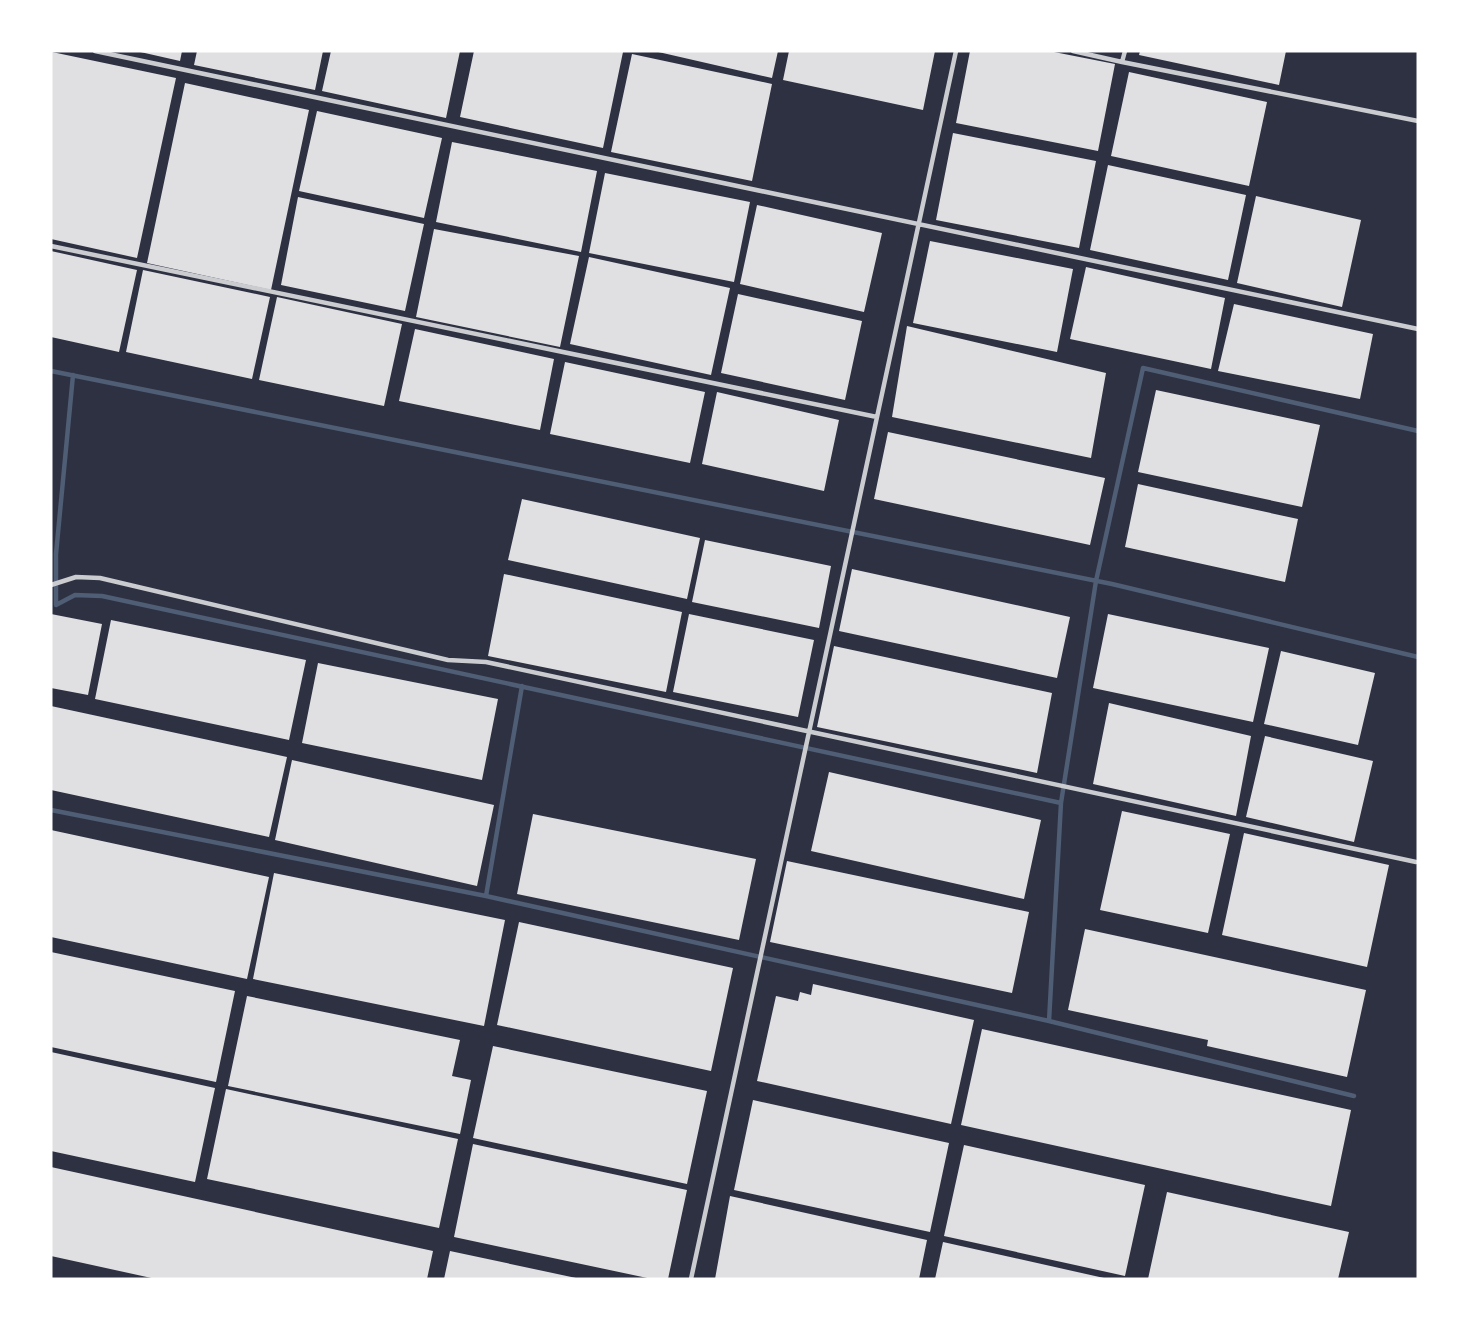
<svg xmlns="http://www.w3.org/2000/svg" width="1469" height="1330" font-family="Overpass,sans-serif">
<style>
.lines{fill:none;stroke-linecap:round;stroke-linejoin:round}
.stream{stroke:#4f5d75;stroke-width:4.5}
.building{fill:#e0e0e3}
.service{stroke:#caccd0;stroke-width:4.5}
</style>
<rect width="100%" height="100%" fill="#2d3142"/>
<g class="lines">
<path class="stream" d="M51 371 1112 584 1418 657
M73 375 56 554V605L75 595 102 596 1061 803
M522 686 486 896 1049 1021
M51 810 486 896
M1354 1096 1049 1021 1061 803 1096 581 1143 368 1418 431"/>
</g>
<path class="building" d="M136 51H182L180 61Z
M197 51H323L315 90 194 65Z
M331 51H460L446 118 322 91Z
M474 51 623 52 603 148 460 117Z
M654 51H778L772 78Z
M789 51H935L923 110 783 80Z
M970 51H1049L1115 64 1098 151 956 123Z
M1140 51H1286L1279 85 1139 55Z
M52 52 176 78 137 258 51 239Z
M632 54 772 84 752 181 611 152Z
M1129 72 1267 102 1249 186 1111 156Z
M185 83 309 110 271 290 147 263Z
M317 111 442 138 424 218 299 191Z
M953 133 1096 161 1079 248 936 220Z
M452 142 597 171 581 252 436 222Z
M1108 165 1246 195 1228 280 1090 250Z
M605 173 750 202 734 282 589 253Z
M1256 196 1361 220 1342 307 1237 283Z
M298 197 424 224 405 311 281 285Z
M757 205 882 233 864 312 740 284Z
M434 229 579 256 560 347 416 317Z
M930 241 1073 269 1057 352 913 323Z
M51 251 137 270 119 352 51 337Z
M589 257 730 288 711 375 570 344Z
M1086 267 1225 298 1211 369 1070 339Z
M143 270 270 297 252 379 126 352Z
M738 294 862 321 845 400 721 373Z
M277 297 402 324 384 406 259 380Z
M1234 304 1373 334 1360 399 1218 371Z
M907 326 1106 373 1091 458 892 417Z
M415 329 554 359 540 430 399 401Z
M565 362 705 392 690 463 550 434Z
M1156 390 1320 425 1302 507 1138 472Z
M717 392 839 420 824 491 702 464Z
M888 432 1105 478 1090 545 874 499Z
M1138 484 1298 519 1285 582 1125 547Z
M522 499 700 538 687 599 508 560Z
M705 540 831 566 819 628 692 602Z
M852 569 1070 617 1057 678 839 631Z
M504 574 682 612 666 692 488 656Z
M51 614 102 624 88 695 51 688Z
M689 614 814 640 798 717 673 692Z
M1108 614 1269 648 1253 722 1093 688Z
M111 620 306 660 289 740 95 699Z
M834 646 1052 693 1037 773 817 727Z
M1281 651 1375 673 1358 745 1264 724Z
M318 663 498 699 482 780 302 743Z
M1109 703 1251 736 1236 816 1093 784Z
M51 706 287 757 269 837 51 790Z
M1265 736 1373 761 1354 842 1246 817Z
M292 760 494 805 477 886 275 840Z
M829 772 1041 820 1024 899 811 851Z
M1122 811 1230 834 1208 933 1100 910Z
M533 814 756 859 739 940 517 894Z
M51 830 269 877 247 979 51 937Z
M1244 833 1389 865 1367 967 1222 935Z
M787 861 1029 912 1012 993 770 942Z
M274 873 505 920 484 1026 253 979Z
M519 922 733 968 711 1071 497 1025Z
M1085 929 1366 990 1347 1077 1207 1046 1208 1040 1068 1010Z
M51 952 235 991 216 1082 51 1047Z
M813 984 974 1020 951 1124 757 1081 776 996 798 1001 800 992 811 995Z
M247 996 460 1040 452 1076 471 1080 460 1134 228 1086Z
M982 1029 1351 1110 1331 1206 961 1125Z
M493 1046 707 1091 687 1184 473 1138Z
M51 1052 215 1088 195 1182 51 1151Z
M226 1089 458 1139 439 1228 207 1179Z
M753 1100 949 1143 930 1232 734 1190Z
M473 1144 687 1190 668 1279H652L454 1237Z
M964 1145 1145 1185 1125 1276 944 1236Z
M51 1167 433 1251 427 1279H156L51 1256Z
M1167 1192 1349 1232 1338 1279H1148Z
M730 1196 927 1240 919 1279H715Z
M943 1242 1104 1278V1279H935Z
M450 1251 576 1278V1279H444Z"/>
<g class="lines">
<path class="service" d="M95 51 1418 329
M1073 51 1122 62 1125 51
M1122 62 1418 121
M51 246 877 417
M51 585 76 577 100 578 448 660 486 662 1416 862
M691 1279 956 51"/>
</g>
<rect width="1469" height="1330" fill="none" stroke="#ffffff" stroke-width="105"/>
</svg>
